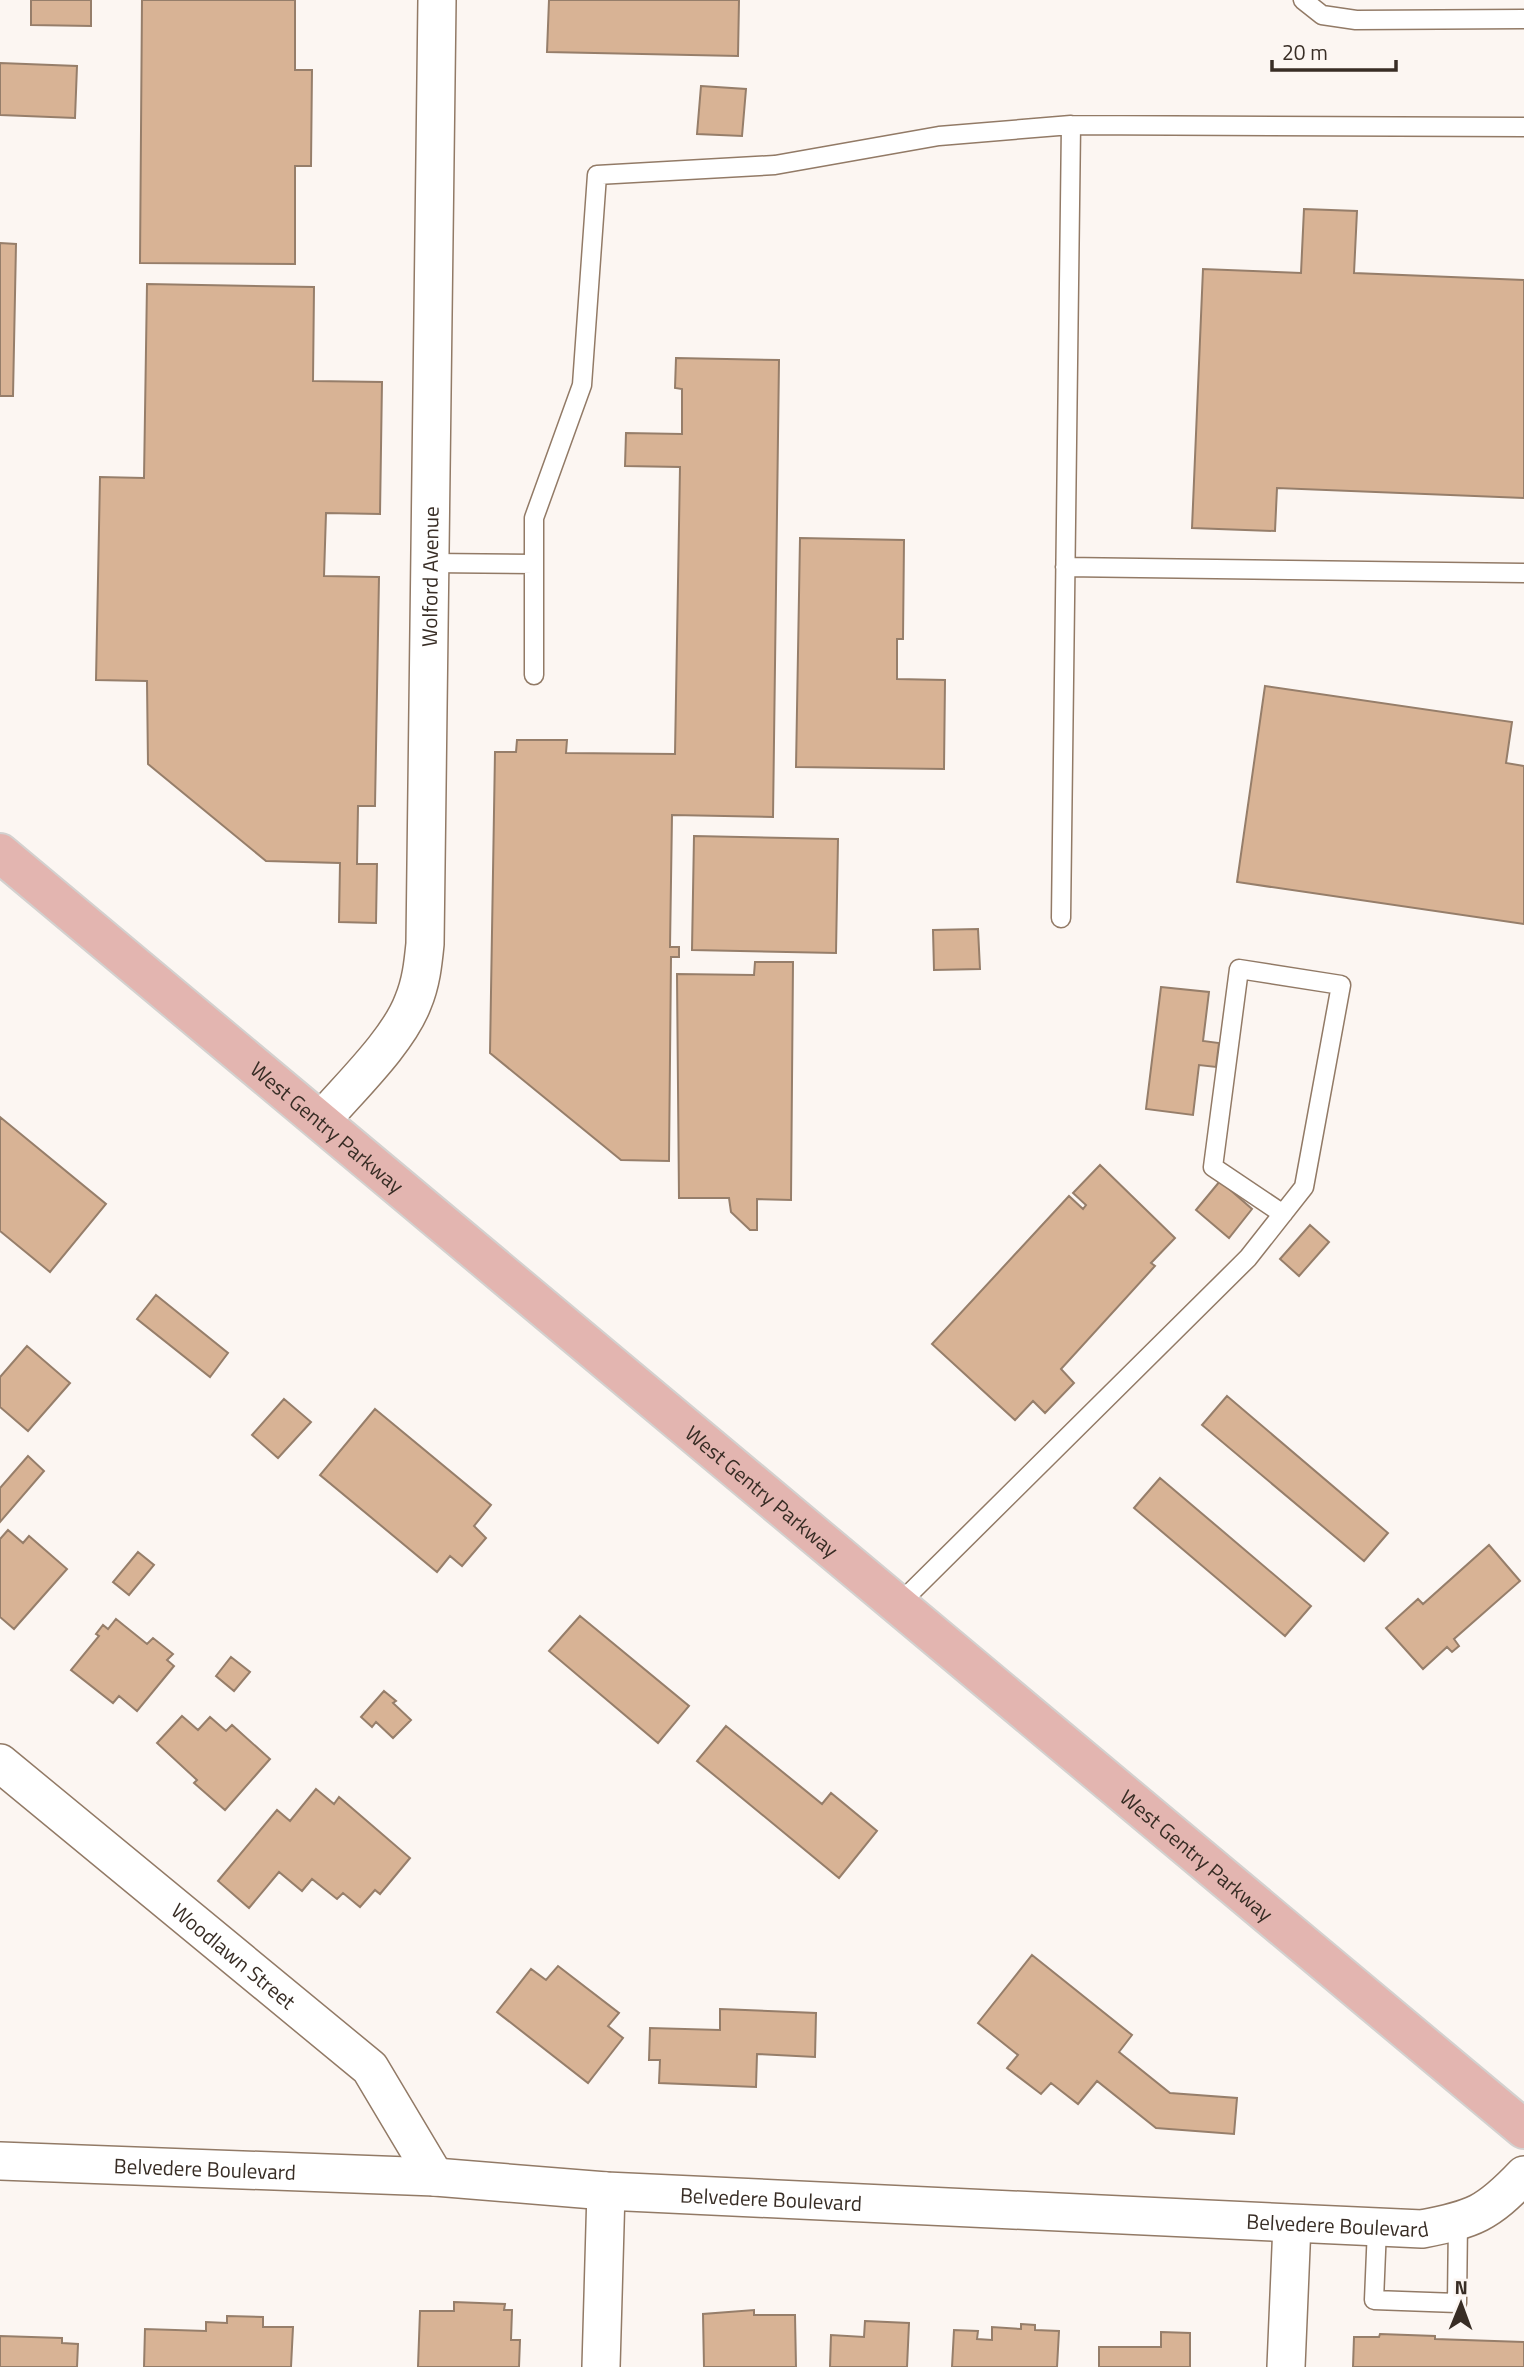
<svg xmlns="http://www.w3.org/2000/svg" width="1524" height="2367" font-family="'Titillium Web',sans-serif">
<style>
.building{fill:#d8b395;stroke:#967e6a;stroke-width:2}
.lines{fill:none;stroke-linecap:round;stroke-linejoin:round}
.lane-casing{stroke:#927a66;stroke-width:21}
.street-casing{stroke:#927a66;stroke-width:40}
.primary-casing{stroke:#d3d1cf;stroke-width:42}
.lane{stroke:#fff;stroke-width:18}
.street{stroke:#fff;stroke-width:37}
.primary{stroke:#e3b5b0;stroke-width:38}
.labels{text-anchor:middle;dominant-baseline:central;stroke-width:6;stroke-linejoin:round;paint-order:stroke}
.street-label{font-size:21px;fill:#382d25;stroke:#fcf6f2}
</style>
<rect width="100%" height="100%" fill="#fcf6f2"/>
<path class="building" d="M31 0H91V26L31 25Z
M142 0H295V70H312L311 166H295V264L140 263Z
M549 0H739L738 56 547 52Z
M0 63 77 66 75 118 0 115Z
M701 86 746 89 742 136 697 134Z
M1304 209 1357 211 1354 273 1524 280V498L1277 488 1275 531 1192 528 1203 269 1301 273Z
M0 243 16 244 13 396H0Z
M147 284 314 287 313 381 382 382 380 514 326 513 324 576 379 577 375 806H358L357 864H377L376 923 339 922 340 863 266 861 148 764 147 681 96 680 100 477 144 478Z
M676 358 779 360 773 817 672 815 670 947H679V957H671L669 1161 621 1160 490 1053 495 752H516L517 740H567L566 753 675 754 680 467 625 466 626 433 682 434V389L675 388Z
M800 538 904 540 903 639H897V679L945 680 944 769 796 767Z
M1265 686 1512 722 1506 763 1524 766V924L1237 882Z
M694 836 838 839 836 953 692 950Z
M978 929 980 969 934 970 933 930Z
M755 962H793L791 1200 757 1199V1230H750L731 1212 729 1198H679L677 974 754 975Z
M1161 987 1209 992 1203 1041 1219 1043 1216 1067 1199 1065 1193 1115 1146 1109Z
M0 1117 106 1204 50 1272 0 1231Z
M1100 1165 1175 1238 1151 1263 1155 1266 1061 1369 1074 1383 1045 1413 1033 1401 1015 1420 932 1344 1069 1196 1083 1209 1086 1205 1073 1193Z
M1220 1181 1252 1209 1229 1238 1196 1210Z
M1310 1225 1329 1242 1299 1276 1280 1259Z
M156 1295 228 1353 210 1377 137 1319Z
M27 1346 70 1383 28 1431 0 1407V1377Z
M1227 1396 1388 1533 1364 1561 1202 1425Z
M284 1399 311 1422 278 1458 252 1435Z
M375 1409 491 1505 474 1526 486 1538 462 1566 450 1556 437 1572 320 1475Z
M28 1456 44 1471 0 1522V1488Z
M1160 1478 1311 1606 1285 1636 1134 1508Z
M8 1530 23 1543 29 1536 67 1569 14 1629 0 1617V1539Z
M1489 1545 1520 1581 1454 1639 1459 1646 1452 1652 1447 1647 1423 1669 1386 1628 1418 1599 1423 1604Z
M138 1552 154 1565 129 1595 113 1582Z
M580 1616 689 1706 658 1743 549 1651Z
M116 1619 147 1644 153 1638 173 1654 167 1660 174 1666 137 1711 119 1696 113 1703 71 1670 99 1636 96 1634 103 1625 108 1629Z
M231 1657 250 1672 234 1691 216 1676Z
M384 1691 396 1701 393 1703 411 1720 393 1738 376 1722 372 1727 361 1717Z
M182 1716 198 1730 210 1717 226 1731 232 1725 270 1759 225 1810 194 1783 197 1780 157 1743Z
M726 1726 822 1804 831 1793 877 1831 839 1878 697 1761Z
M316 1789 334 1804 339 1797 410 1858 380 1894 375 1890 360 1907 343 1893 337 1899 312 1879 302 1891 279 1872 249 1908 218 1881 277 1810 290 1821Z
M1032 1955 1132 2035 1119 2052 1170 2093 1237 2098 1234 2134 1156 2128 1097 2081 1078 2104 1051 2083 1041 2094 1007 2068 1018 2055 978 2023Z
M558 1966 619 2013 608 2026 623 2038 588 2083 497 2012 531 1969 546 1980Z
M720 2009 816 2013 815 2057 757 2054 756 2087 659 2083 660 2060H649L650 2028 720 2030Z
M454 2302 505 2304 504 2310H512L511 2340H520L519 2367H418L420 2311H454Z
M754 2310V2315H795L796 2367H704L703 2314Z
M227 2316 263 2317V2327H293L291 2367H144L145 2329 206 2331V2322L227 2323Z
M865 2321 909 2323 907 2367H830L831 2335 864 2337Z
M1021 2324 1035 2325V2330L1059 2331 1057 2367H952L954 2330 978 2331 977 2339 992 2340V2327L1021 2329Z
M1161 2332 1190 2333V2367H1099V2347H1161Z
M1380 2334 1435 2336V2339L1524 2342V2367H1353L1354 2337H1379Z
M0 2336 62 2338V2343L78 2344 77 2367H0Z"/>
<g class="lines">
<g class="lane-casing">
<path id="lane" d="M1303 0 1322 15 1356 20 1524 19
M430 563 534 564
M1065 567 1524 573
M534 675V518L582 385 597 175 775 165 939 136 1071 125 1524 127
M1061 918 1071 125
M898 1605 1248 1258 1304 1187 1341 985 1239 969 1213 1167 1283 1214
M1377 2228 1374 2300 1457 2303 1458 2221"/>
</g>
<g class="street-casing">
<g id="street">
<path id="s1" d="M321 1121C349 1088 398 1042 413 1002 421 983 423 964 425 944L437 0"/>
<path id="s2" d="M0 1763 370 2068 435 2177"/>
<path id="s3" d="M0 2161 435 2177 606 2191 1422 2229C1474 2219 1487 2214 1524 2175"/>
<path d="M601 2367 606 2191"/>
<path d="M1286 2367 1292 2224"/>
</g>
</g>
<g class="primary-casing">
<g id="primary">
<path id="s4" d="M0 853 1524 2129"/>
</g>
</g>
<use href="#lane" class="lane"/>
<use href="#street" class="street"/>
<use href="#primary" class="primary"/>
</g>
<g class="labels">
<g class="street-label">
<text stroke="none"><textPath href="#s1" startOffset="578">Wolford Avenue</textPath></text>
<text stroke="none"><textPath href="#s4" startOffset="427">West Gentry Parkway</textPath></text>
<text stroke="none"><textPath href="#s4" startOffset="994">West Gentry Parkway</textPath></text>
<text stroke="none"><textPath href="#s4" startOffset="1561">West Gentry Parkway</textPath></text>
<text stroke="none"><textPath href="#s2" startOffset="303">Woodlawn Street</textPath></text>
<text stroke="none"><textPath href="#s3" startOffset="205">Belvedere Boulevard</textPath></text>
<text stroke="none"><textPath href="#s3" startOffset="772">Belvedere Boulevard</textPath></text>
<text stroke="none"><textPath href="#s3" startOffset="1339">Belvedere Boulevard</textPath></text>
</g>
</g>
<g transform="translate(1461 2304) rotate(1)" stroke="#fcf6f2" stroke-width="5" paint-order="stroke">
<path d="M0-5L12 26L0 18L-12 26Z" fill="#382d25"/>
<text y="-10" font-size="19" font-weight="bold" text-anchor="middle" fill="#382d25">N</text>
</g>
<path d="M1272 60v10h124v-10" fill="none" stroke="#382d25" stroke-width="3.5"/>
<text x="1282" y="60" font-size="21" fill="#382d25" stroke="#fcf6f2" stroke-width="5" paint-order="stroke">20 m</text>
</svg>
